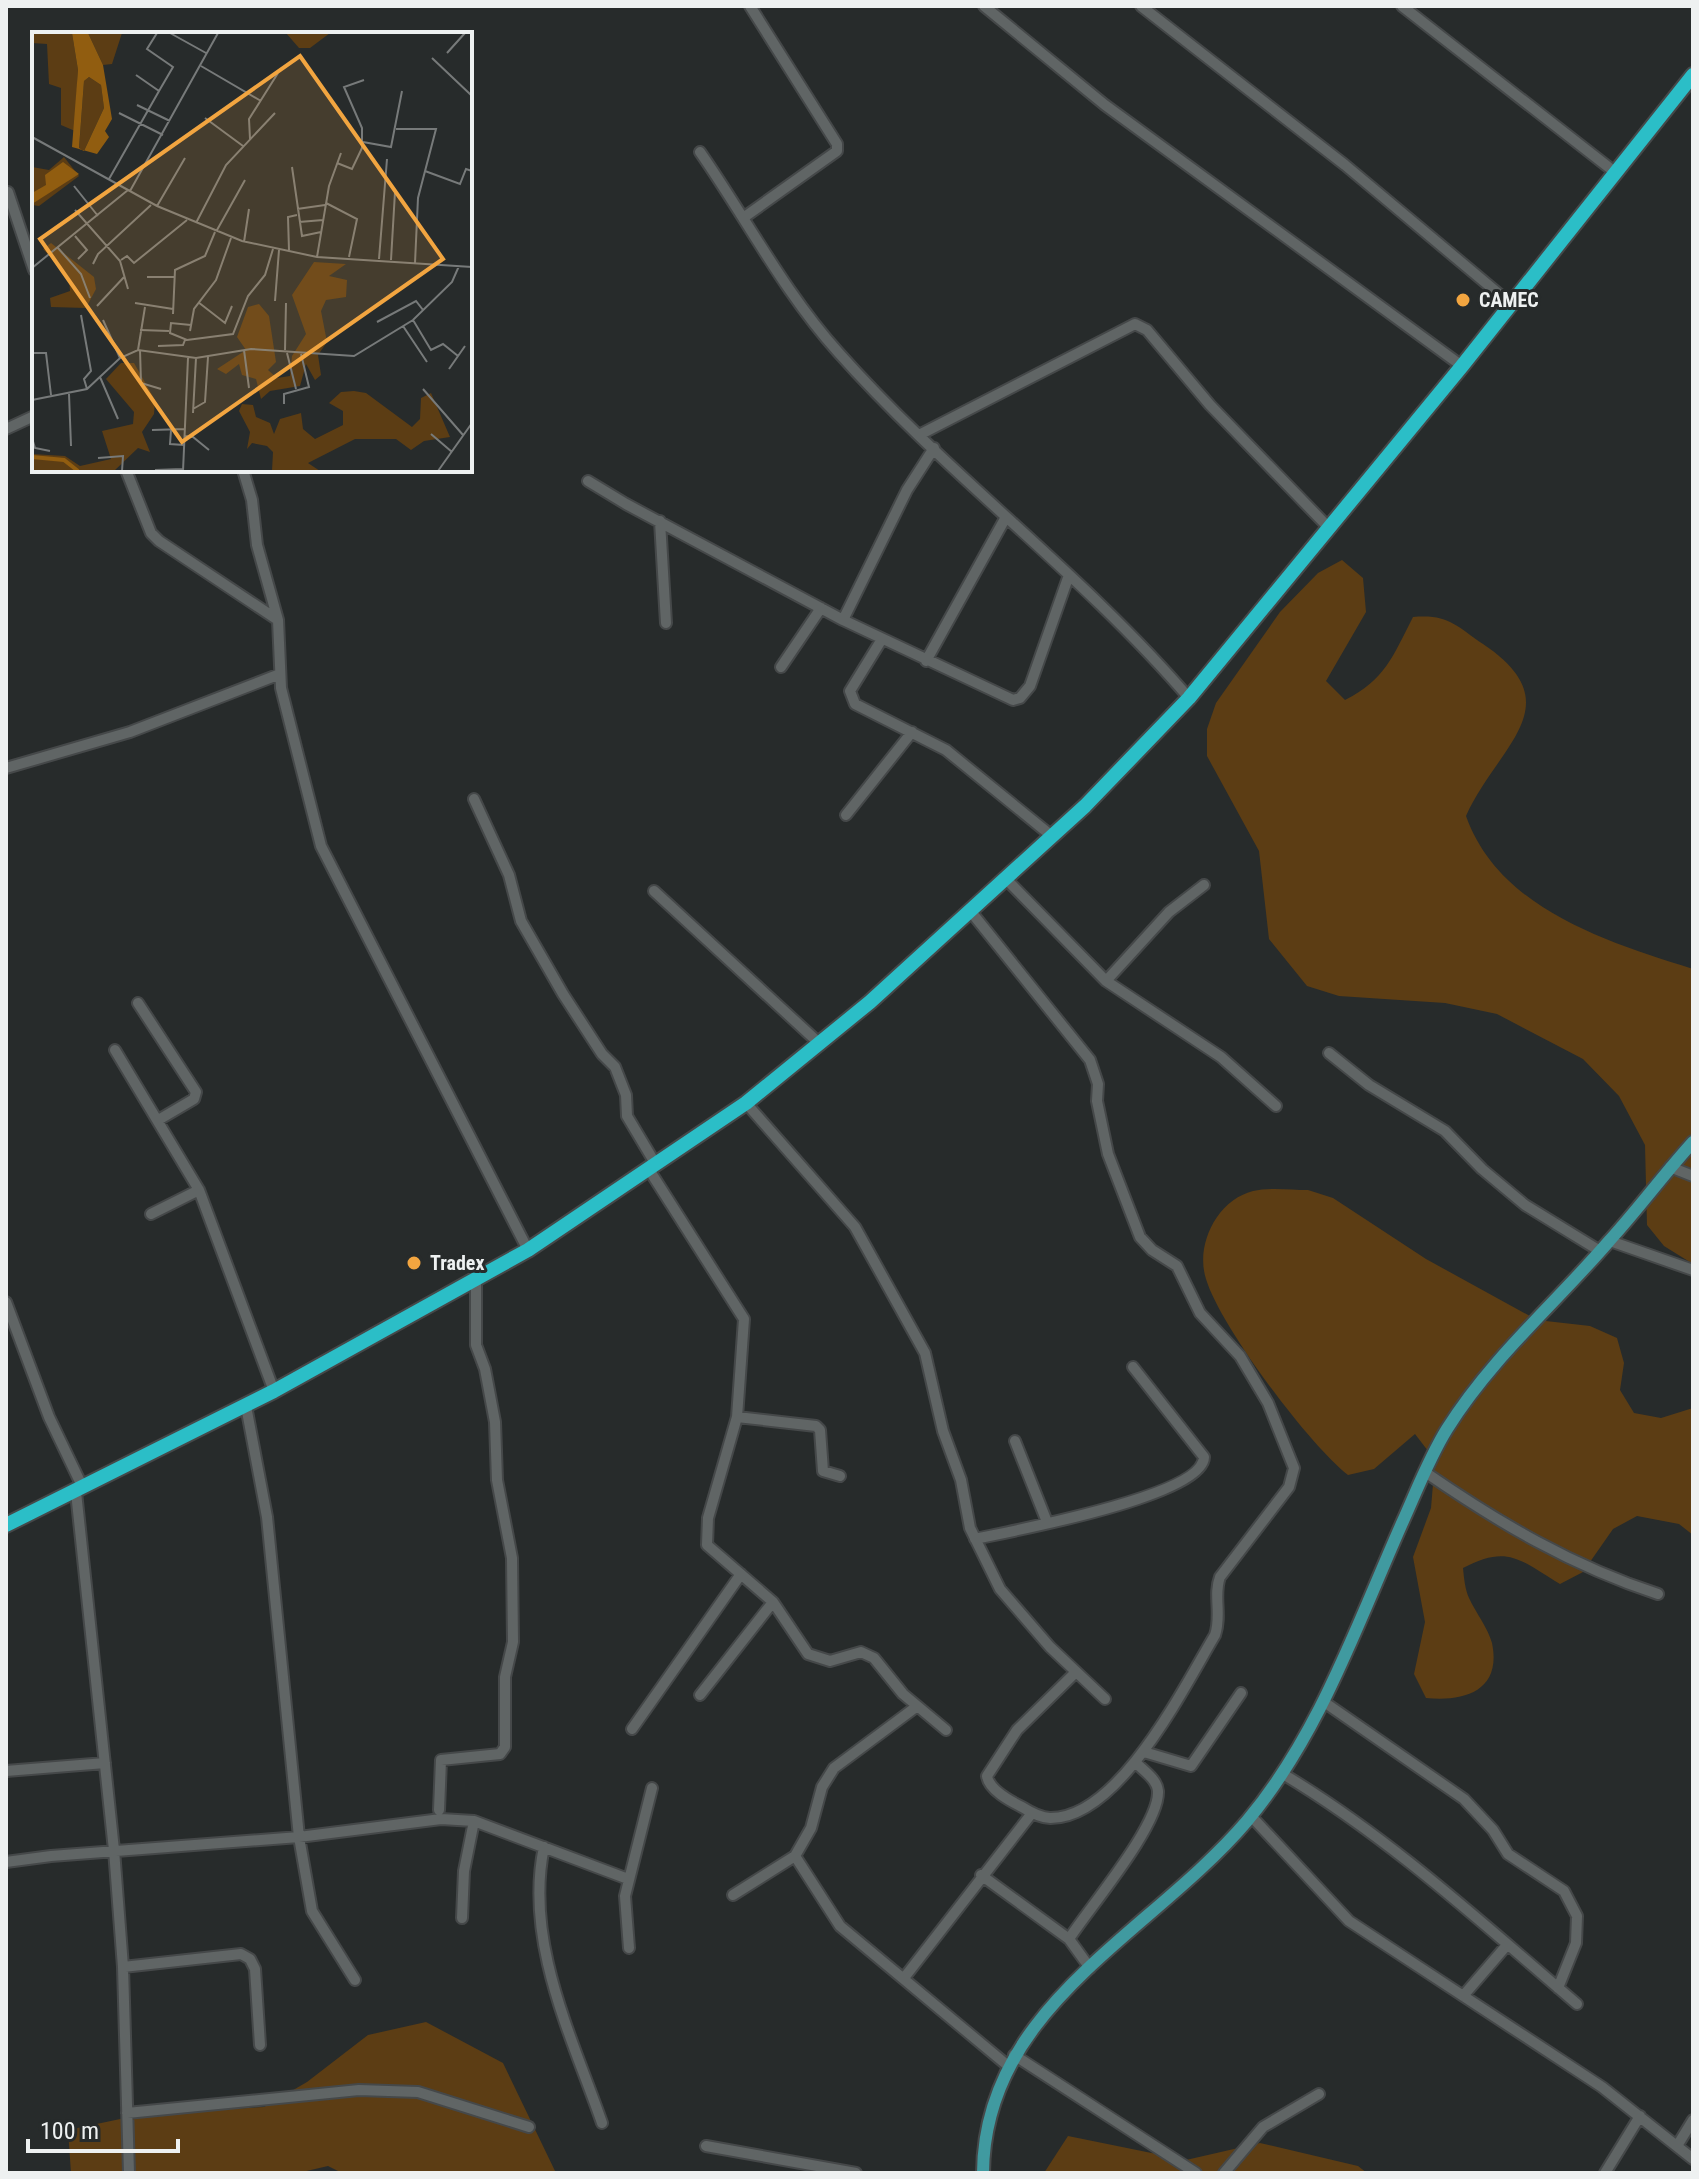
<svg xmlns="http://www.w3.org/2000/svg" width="1699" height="2179" font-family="'Roboto Condensed',sans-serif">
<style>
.green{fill:#5c3d14}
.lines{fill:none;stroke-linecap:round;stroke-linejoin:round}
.minor-casing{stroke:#454849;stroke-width:14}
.major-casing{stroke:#454849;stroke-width:16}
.highway-casing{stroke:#454849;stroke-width:18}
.minor{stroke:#606565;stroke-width:10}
.major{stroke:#409aa0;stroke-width:12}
.highway{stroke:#2bbec7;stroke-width:14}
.poi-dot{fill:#f2a540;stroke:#272b2b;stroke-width:3}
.labels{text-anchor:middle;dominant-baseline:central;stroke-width:6;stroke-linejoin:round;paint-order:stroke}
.poi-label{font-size:20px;font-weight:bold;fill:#eef1f1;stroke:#272b2b;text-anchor:start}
.inset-river{fill:none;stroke:#915d10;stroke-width:4}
.inset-road{fill:none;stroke:#777a7a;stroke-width:2}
.view{fill:#f2a540;fill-opacity:0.15;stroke:#f2a540;stroke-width:4}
.inset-edge{fill:none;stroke:#eef1f1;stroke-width:4}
</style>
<rect width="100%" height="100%" fill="#272b2b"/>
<path class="green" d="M1342 560 1363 578 1366 612 1326 681 1345 700C1385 680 1393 656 1413 617 1448 614 1455 625 1483 644 1574 705 1497 746 1466 816 1499 909 1607 942 1693 969V1264L1664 1246 1647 1225 1645 1145 1619 1096 1583 1059 1497 1014 1445 1003 1339 996 1307 986 1269 939 1259 851 1207 756V729L1216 703 1280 612 1318 573Z
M1308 1190 1333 1198 1426 1259 1537 1320 1590 1326 1617 1338 1624 1363 1620 1390 1634 1413 1661 1418 1693 1408V1535L1679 1524 1637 1516 1613 1529 1583 1572 1560 1584C1520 1560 1508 1544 1463 1568 1464 1578 1465 1589 1469 1598 1476 1613 1488 1628 1492 1643 1502 1691 1464 1702 1426 1698L1414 1674 1425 1622 1413 1557 1431 1508 1435 1460 1415 1434 1374 1469 1348 1475C1309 1445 1220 1326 1206 1279 1195 1245 1217 1200 1253 1191 1269 1187 1291 1190 1308 1190Z
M426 2022 503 2063 556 2173H342L328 2166 298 2173H71L68 2130 144 2114 264 2107 307 2082 368 2035Z
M1068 2136 1186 2160 1260 2143 1358 2166 1367 2173H1044Z"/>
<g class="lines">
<g class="minor-casing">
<path id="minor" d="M984 6 1105 105 1462 366
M1141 6 1345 165 1511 304
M1402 6 1616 173
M700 152C746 218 784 292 838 352 947 475 1082 573 1189 698
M8 192 34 270
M743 218 837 151V144L750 6
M6 429 34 416
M921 434 1135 324 1147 330 1210 405 1330 529
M126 470 151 533 159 541 278 620
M243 470 252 500 257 545 278 620 281 688 321 846 528 1250
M588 481 626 504 843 620 1013 700 1020 698 1030 686 1069 575
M660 521 666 623
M843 620 907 490 934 448
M882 639 850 691 855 704 946 750 1053 837
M926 661 1006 517
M781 667 821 608
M6 768 130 732 280 674
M474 799 509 875 521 921 563 994 602 1054 615 1067 626 1095 627 1116 655 1163
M846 815 912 732
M1007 880 1106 981 1221 1057 1276 1106
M654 891 820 1044
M972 913 1090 1060 1098 1084 1097 1101 1108 1154 1140 1237 1152 1250 1177 1266 1200 1313 1240 1356 1268 1403 1294 1468 1289 1487 1220 1577C1213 1595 1222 1615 1215 1635 1184 1687 1119 1819 1050 1818 1040 1818 1030 1812 1022 1807 1010 1801 989 1790 987 1776L1017 1730 1076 1672
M1106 981 1169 912 1204 885
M138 1003 196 1092 194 1099 160 1119
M115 1050 199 1190 274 1391
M1329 1053 1369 1085 1445 1131 1482 1169 1525 1205 1600 1251
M746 1103 855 1227 925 1353 943 1431 961 1480 970 1528 1000 1589 1050 1647 1105 1699
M1670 1167 1693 1176
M648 1168 744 1319 737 1417 708 1518 707 1545 773 1602 808 1654 830 1661 861 1652 874 1658 903 1694 946 1730
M151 1214 199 1190
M1610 1241 1693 1270
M6 1302 49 1417 83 1488
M246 1406 267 1517 299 1837 312 1911 355 1980
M737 1417 816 1426 820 1430 823 1471 840 1476
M1015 1441 1047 1522
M1425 1472C1499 1523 1572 1566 1658 1594
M76 1492 114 1850 123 1967 129 2173
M975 1539C1012 1531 1203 1496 1204 1457L1133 1367
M700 1695 773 1602
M1324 1702 1464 1799 1493 1830 1508 1854 1564 1891 1577 1916 1576 1943 1558 1988
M632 1729 741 1574
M1144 1752 1191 1766 1241 1693
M6 1771 105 1763
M1283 1774C1390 1838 1482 1923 1577 2004
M439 1810 441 1760 500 1754 505 1747V1677L513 1642 512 1558 497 1480 495 1422 485 1369 476 1345V1280
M1251 1816 1349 1921 1602 2087 1693 2159
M544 1847C524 1941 572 2037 602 2123
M795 1856 840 1926 1007 2065
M6 1862 51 1856 299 1837 441 1819 474 1821 628 1879
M981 1875 1069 1939 1090 1968
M733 1895 795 1856 811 1828 822 1787 834 1768 916 1707
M462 1918 464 1871 474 1821
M1069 1939C1089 1908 1160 1825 1158 1791 1157 1779 1143 1770 1135 1762
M629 1948 625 1896 652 1788
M123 1967 241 1954 250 1959 255 1969 260 2045
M904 1978 1032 1813
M1463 1996 1507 1945
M1014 2055 1196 2173
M127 2113 359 2090 418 2092 529 2127
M706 2146 856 2173
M1677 2146 1693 2120
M1224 2173 1263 2127 1319 2094
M1605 2173 1640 2116"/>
</g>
<g class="major-casing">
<path id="major" d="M983 2173C984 2006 1151 1934 1247 1821 1320 1734 1357 1624 1403 1521 1417 1490 1429 1458 1447 1429 1492 1357 1556 1303 1610 1240 1639 1208 1664 1174 1693 1142"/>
</g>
<g class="highway-casing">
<path id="highway" d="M6 1525 274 1391 528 1250 746 1103 870 1002 1085 806 1189 698 1462 366 1693 75"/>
</g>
<use href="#minor" class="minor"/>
<use href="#major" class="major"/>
<use href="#highway" class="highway"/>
</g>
<g class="poi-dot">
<circle cx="1463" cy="300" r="8"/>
<circle cx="414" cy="1263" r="8"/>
</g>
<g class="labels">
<g class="poi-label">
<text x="1479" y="300">CAMEC</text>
<text x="430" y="1263">Tradex</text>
</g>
</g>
<g transform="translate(32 32)">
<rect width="440" height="440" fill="#272b2b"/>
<path d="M0 1H40L46 38 43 99 29 93V56L17 52 15 12 0 11ZM56 1H90L80 32 71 33ZM254 1H298L278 16H267ZM57 45 69 53 72 76 52 119 47 117 52 49ZM32 125 47 144 7 174 0 173V135L17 138ZM19 211 62 245 64 257 54 276 19 275 18 266 38 259 37 245 11 217ZM282 230 314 232 297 244 315 248 314 265 294 268 289 279 295 310 286 323 289 343 283 348 274 332 268 354 238 359 229 367 224 347 210 343 207 332 194 342 185 337 214 318 205 305 216 275 227 272 237 284 244 330 236 338 245 346 258 344 260 324 274 302 260 263ZM89 331H102L123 368 122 382 110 400 118 420 106 416 82 439H0V422L33 424 48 434 79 427 70 399 101 392 102 380 74 347ZM322 359 334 361 380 395 388 387 389 366 399 361 418 405 392 409 379 418 364 407H323L276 431 288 439H240L241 420 235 414 220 411 215 417 218 400 207 379 210 372 221 373 224 385 238 391 242 402 248 387 269 381 271 397 283 407 311 393V379L297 371 309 360Z" fill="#5c3d14"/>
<path d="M40 1H56L71 33 80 87 73 99 77 105 65 122 40 115 46 38ZM57 45 69 53 72 76 52 119 47 116 52 49ZM31 130 47 142 0 172V161L14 153 13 143Z" fill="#915d10" fill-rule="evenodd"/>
<path class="inset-river" d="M0 425 32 428 46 439"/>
<path class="inset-road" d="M125 1 115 17 141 35 127 59M138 1 174 21M415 21 433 1M400 26 439 63M169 34 229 69M105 73 138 89M87 81 131 103M173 86 211 114M364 97H404L386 166 383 231M0 105 125 174 210 209 285 225 440 235M218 107 217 87 246 41M331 110 359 115 370 59M305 131 320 137 330 116V96L312 55 332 48M260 135 270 204 289 200M393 139 428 152 434 137 440 139M77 147 127 59 104 43M42 154 66 184M98 159 186 1M294 171 325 187 317 225M125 174 153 126M265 177 293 173M43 178 88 229 96 257M267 190 291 188M164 191 194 133 243 81M185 198 213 148M43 204 55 218 46 227M212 210 217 177M26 216 49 242 58 266M257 218 256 185 265 183M285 225 297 154 309 121M347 227 355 127M89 228 95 224 102 231 155 188M359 228 363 160M61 232 66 222 119 173M0 236 96 158M115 245H142M243 269 247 218M166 270 193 291 200 274M103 271 141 277M65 274 93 244M141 282 143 238 173 224 183 200M49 283 59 339 52 347 55 357M71 288 88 326M381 288 399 318 411 312 426 324M345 290 384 269 391 278M159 293 139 291 138 301 155 308 201 302 216 264 233 243 241 217M371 294 395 330M108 298 137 299M158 299 162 277 184 248 199 206M126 314 151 313 153 308M106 318 113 275M108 318 109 351 129 357M212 318 217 356M253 318 254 271M0 321H14L19 363M255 321 264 357M417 337 433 314M68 345 86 387M391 357 431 403M37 362 39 414M0 368 55 357 88 326 106 318 164 326 219 317 322 324 381 288 420 250 427 234M252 372V362L277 355 269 322M161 377 173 370 176 325M161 381 164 326M120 398 153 397M139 398 138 412 152 413M399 402 420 420M152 404 161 405 177 418M0 406 3 416 18 419M66 426 91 424 90 439M123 438 151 437M151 439 156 326M406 439 440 391"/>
<path class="view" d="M268 24 411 227 150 410 8 207Z"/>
<rect width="440" height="440" class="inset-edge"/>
</g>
<rect width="1699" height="2179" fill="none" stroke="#eef1f1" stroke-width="16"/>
<path d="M28 2139v12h150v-12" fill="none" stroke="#eef1f1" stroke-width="4"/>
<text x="40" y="2139" font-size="24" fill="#eef1f1" stroke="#272b2b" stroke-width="6" paint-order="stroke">100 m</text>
</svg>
